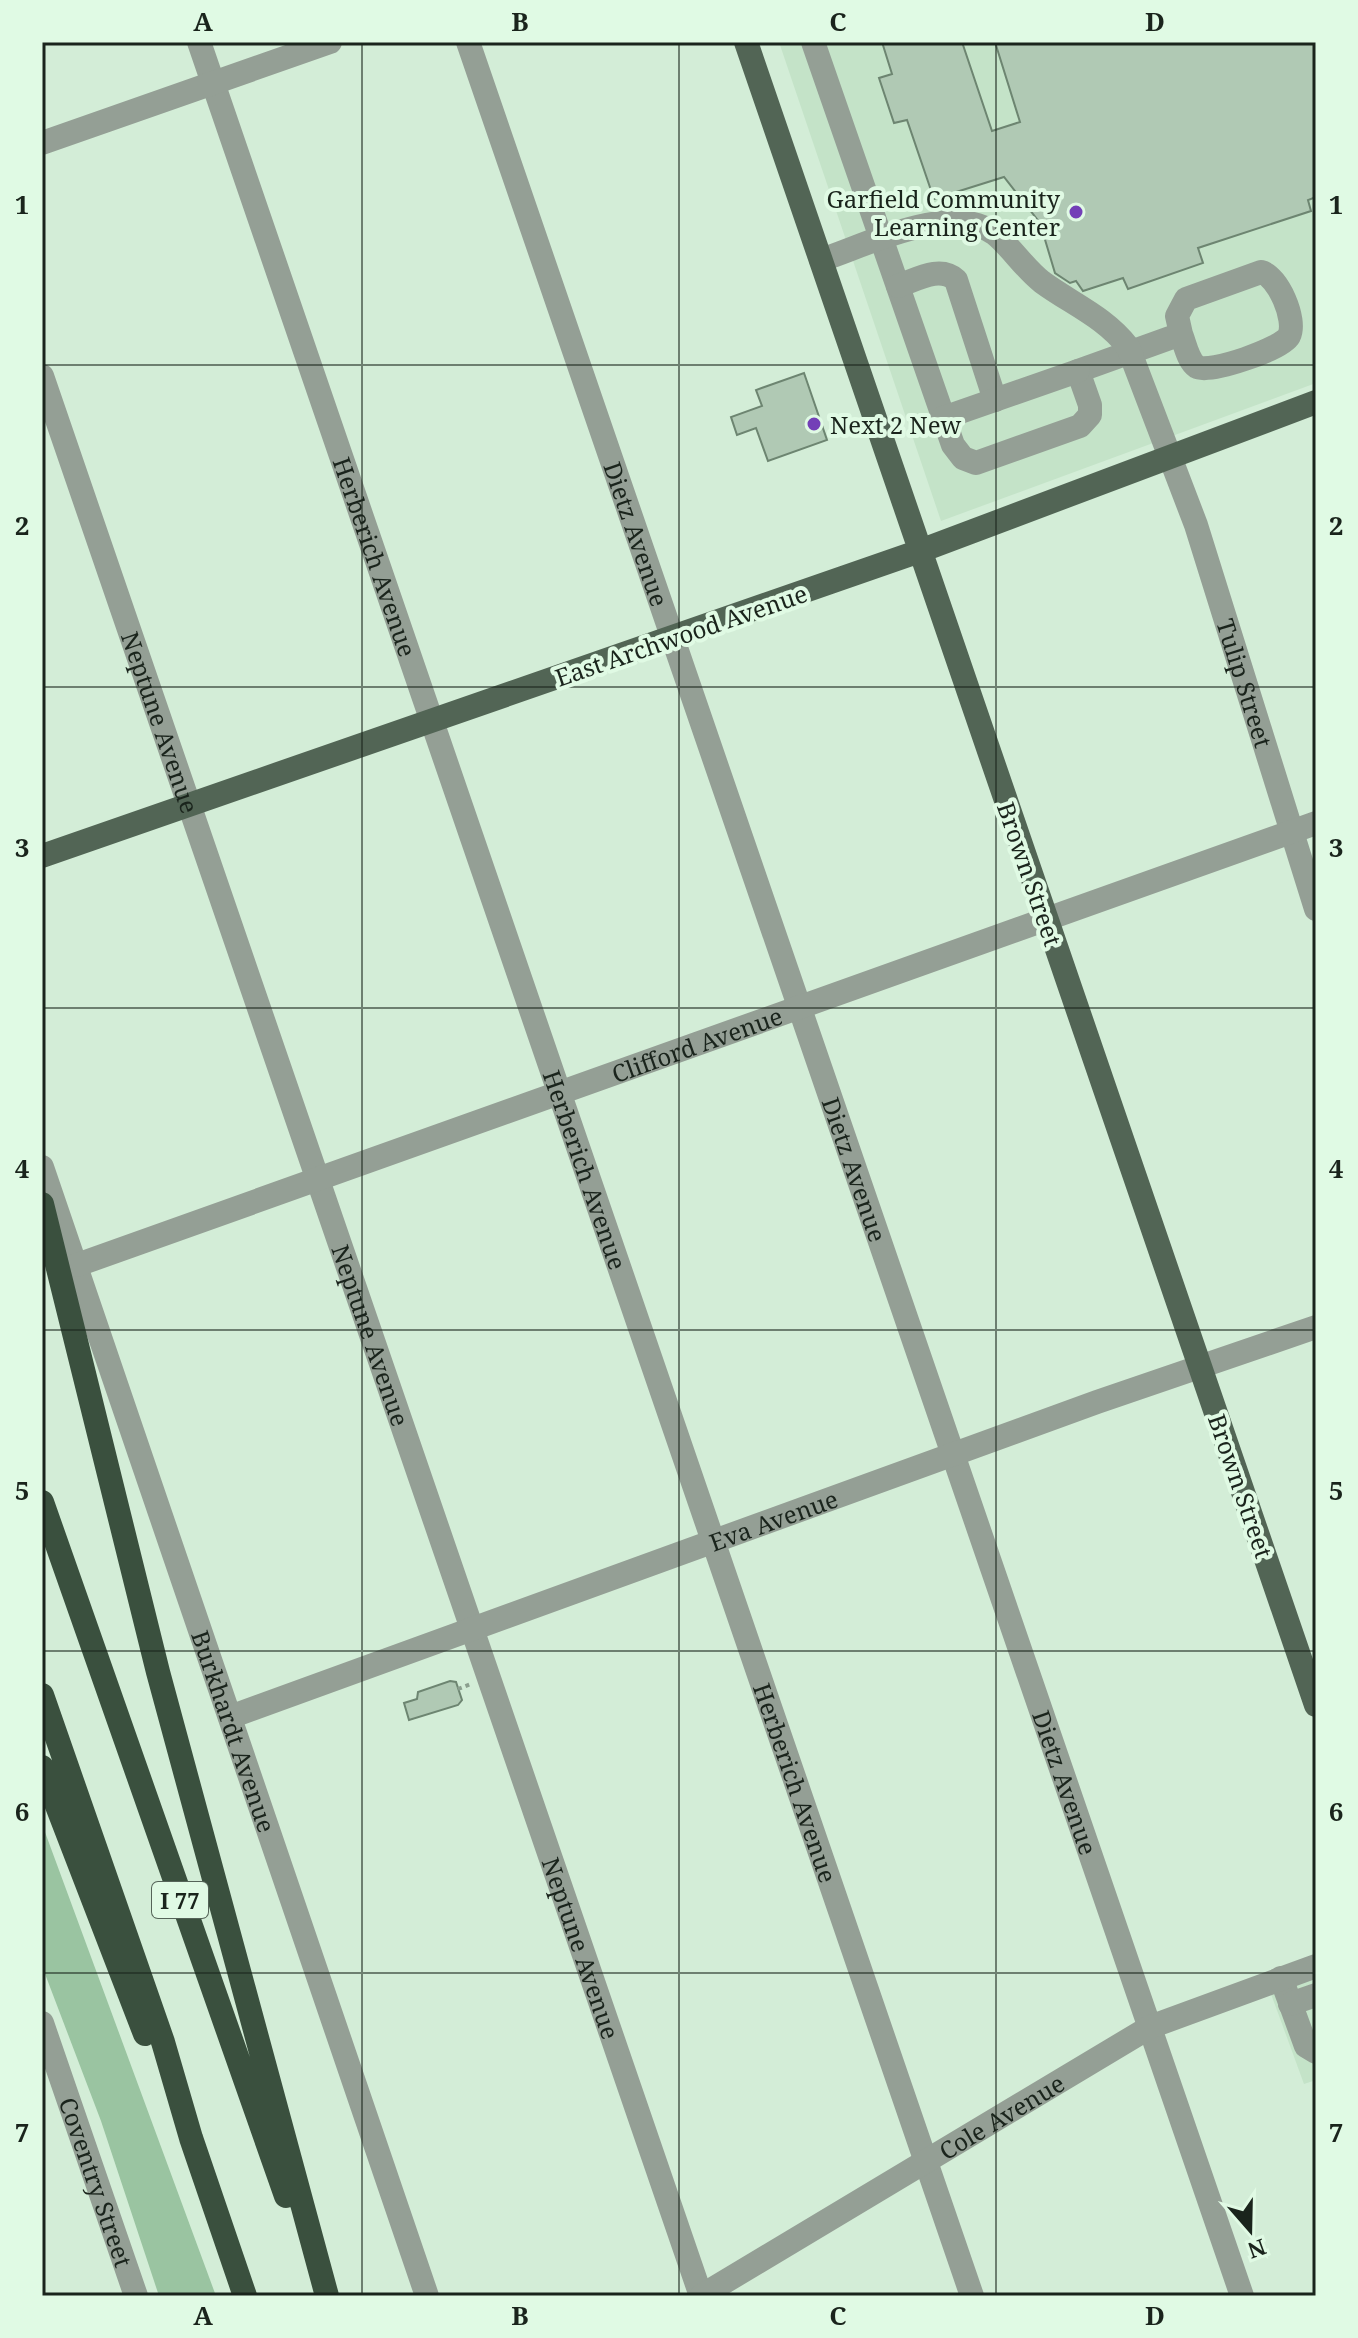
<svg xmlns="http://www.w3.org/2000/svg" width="1358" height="2338" font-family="'Noto Serif',serif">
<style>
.built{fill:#c4e3c8}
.green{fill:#9ac4a1}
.building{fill:#b0c9b4;stroke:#6d8571;stroke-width:2}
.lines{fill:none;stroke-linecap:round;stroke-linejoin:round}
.path{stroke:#8b9f8e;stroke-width:4;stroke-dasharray:4 4;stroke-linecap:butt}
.minor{stroke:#949f95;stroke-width:24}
.major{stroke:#526555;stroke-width:24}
.highway{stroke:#3a503e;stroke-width:24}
.grid{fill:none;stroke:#1a241c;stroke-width:2;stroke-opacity:0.55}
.poi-dot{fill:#7340b7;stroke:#e0fae4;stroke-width:3}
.labels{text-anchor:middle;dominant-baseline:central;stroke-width:8;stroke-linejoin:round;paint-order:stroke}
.shield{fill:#e0fae4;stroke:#556458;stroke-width:2}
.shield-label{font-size:22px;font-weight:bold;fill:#1a241c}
.poi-label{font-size:24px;fill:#1a241c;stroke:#e0fae4;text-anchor:end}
.street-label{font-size:24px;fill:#1a241c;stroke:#e0fae4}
.neatline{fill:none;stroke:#1a241c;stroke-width:3}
.grid-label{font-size:26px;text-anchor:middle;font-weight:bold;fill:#1a241c}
</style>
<rect width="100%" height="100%" fill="#d3edd7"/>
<path class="built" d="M779 42H1316V383L941 521Z
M1316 1966V2080L1304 2084 1267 1983Z"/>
<path class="green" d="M42 1824 216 2296H159L101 2121 42 1966Z"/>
<path class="building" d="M882 42H962L992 131 1020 122 995 42H1316V197L1308 200 1311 211 1198 248 1203 263 1128 289 1123 278 1083 291 1076 281 1070 283 1055 273 1040 223 1004 177 934 199 907 120 894 123 879 78 892 74Z
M804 373 827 440 768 461 756 428 737 435 731 417 762 406 756 390Z
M450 1681 456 1682 462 1700 458 1705 409 1720 404 1703 417 1699 418 1692Z"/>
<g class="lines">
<path class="path" d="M458 1689 471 1684"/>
<g class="minor">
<path id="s1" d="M199 42 972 2296"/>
<path id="s2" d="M468 42 1242 2296"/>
<path d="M813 42 953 445 963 458 976 463 1080 426 1090 415V405L1078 371 1181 334C1185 344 1188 361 1197 367 1209 374 1282 349 1289 336 1297 320 1278 276 1261 272L1186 299 1177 316 1181 334"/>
<path d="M42 143 330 42"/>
<path id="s3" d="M821 260C867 245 952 201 995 234 1012 248 1024 268 1042 282 1072 304 1105 317 1128 347L1196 525 1316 909"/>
<path d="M898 286C916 280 940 265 956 280L995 400"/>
<path id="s4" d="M42 376 701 2296"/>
<path d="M943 418 1078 371"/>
<path id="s5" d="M42 1167 427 2296"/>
<path id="s6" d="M77 1265 1316 823"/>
<path id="s7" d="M230 1717 1097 1402 1316 1327"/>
<path d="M1281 1978 1306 2046 1316 2052"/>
<path d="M1290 2004 1316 1995"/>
<path id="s8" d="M42 2023 136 2296"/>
<path id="s9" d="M701 2296 1150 2027 1316 1966"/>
</g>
<path class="major" d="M746 42 1316 1705
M42 856 920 551 1316 402"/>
<path class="highway" d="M42 1204 158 1672 327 2296
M42 1502 286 2196
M42 1695 163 2042 191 2138 245 2296
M42 1767 145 2034"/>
</g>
<path class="grid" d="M362 42V2296M679 42V2296M996 42V2296M42 365H1316M42 687H1316M42 1008H1316M42 1330H1316M42 1651H1316M42 1973H1316"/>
<g class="poi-dot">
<circle cx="1076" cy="212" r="8"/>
<circle cx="814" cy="424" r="8"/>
</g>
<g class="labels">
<rect class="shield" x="152" y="1882" width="56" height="36" rx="6"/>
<g class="shield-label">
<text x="180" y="1900">I 77</text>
</g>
<g class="poi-label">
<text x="1060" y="198">Garfield Community<tspan x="1060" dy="28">Learning Center</tspan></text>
<text x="830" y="424" text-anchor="start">Next 2 New</text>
</g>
<g class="street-label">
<text stroke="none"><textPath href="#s2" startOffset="520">Dietz Avenue</textPath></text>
<text stroke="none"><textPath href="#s1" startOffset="544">Herberich Avenue</textPath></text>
<text transform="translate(681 635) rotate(-19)">East Archwood Avenue</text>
<text stroke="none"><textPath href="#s3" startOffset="714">Tulip Street</textPath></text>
<text stroke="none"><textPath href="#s4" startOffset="366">Neptune Avenue</textPath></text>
<text transform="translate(1030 874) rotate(71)">Brown Street</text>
<text stroke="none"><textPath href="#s6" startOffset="658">Clifford Avenue</textPath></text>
<text stroke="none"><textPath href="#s1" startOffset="1192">Herberich Avenue</textPath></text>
<text stroke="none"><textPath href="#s2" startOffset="1192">Dietz Avenue</textPath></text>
<text stroke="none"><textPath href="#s4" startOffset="1014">Neptune Avenue</textPath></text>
<text transform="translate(1241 1486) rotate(71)">Brown Street</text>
<text stroke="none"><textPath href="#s7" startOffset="578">Eva Avenue</textPath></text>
<text stroke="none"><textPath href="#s5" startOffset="596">Burkhardt Avenue</textPath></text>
<text stroke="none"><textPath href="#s1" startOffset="1840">Herberich Avenue</textPath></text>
<text stroke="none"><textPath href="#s2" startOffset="1840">Dietz Avenue</textPath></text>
<text stroke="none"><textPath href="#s4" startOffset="1662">Neptune Avenue</textPath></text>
<text stroke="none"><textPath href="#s9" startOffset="350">Cole Avenue</textPath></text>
<text stroke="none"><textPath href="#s8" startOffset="168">Coventry Street</textPath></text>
</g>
</g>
<rect width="1358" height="2338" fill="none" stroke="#e0fae4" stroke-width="88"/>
<g transform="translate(1250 2230) rotate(160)" stroke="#e0fae4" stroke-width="6" paint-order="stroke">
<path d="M0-6L14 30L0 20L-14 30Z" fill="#1a241c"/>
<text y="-12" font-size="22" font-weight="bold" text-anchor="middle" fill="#1a241c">N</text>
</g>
<rect x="44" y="44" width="1270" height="2250" class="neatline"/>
<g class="grid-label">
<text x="203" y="31">A</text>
<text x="520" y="31">B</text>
<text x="838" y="31">C</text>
<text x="1155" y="31">D</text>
<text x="22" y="214">1</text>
<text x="1336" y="214">1</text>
<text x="22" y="535">2</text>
<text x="1336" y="535">2</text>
<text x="22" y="857">3</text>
<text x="1336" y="857">3</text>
<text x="22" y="1178">4</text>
<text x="1336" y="1178">4</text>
<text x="22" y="1500">5</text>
<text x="1336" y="1500">5</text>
<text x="22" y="1821">6</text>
<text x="1336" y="1821">6</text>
<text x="22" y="2142">7</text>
<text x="1336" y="2142">7</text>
<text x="203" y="2325">A</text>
<text x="520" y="2325">B</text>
<text x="838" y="2325">C</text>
<text x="1155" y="2325">D</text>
</g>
</svg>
